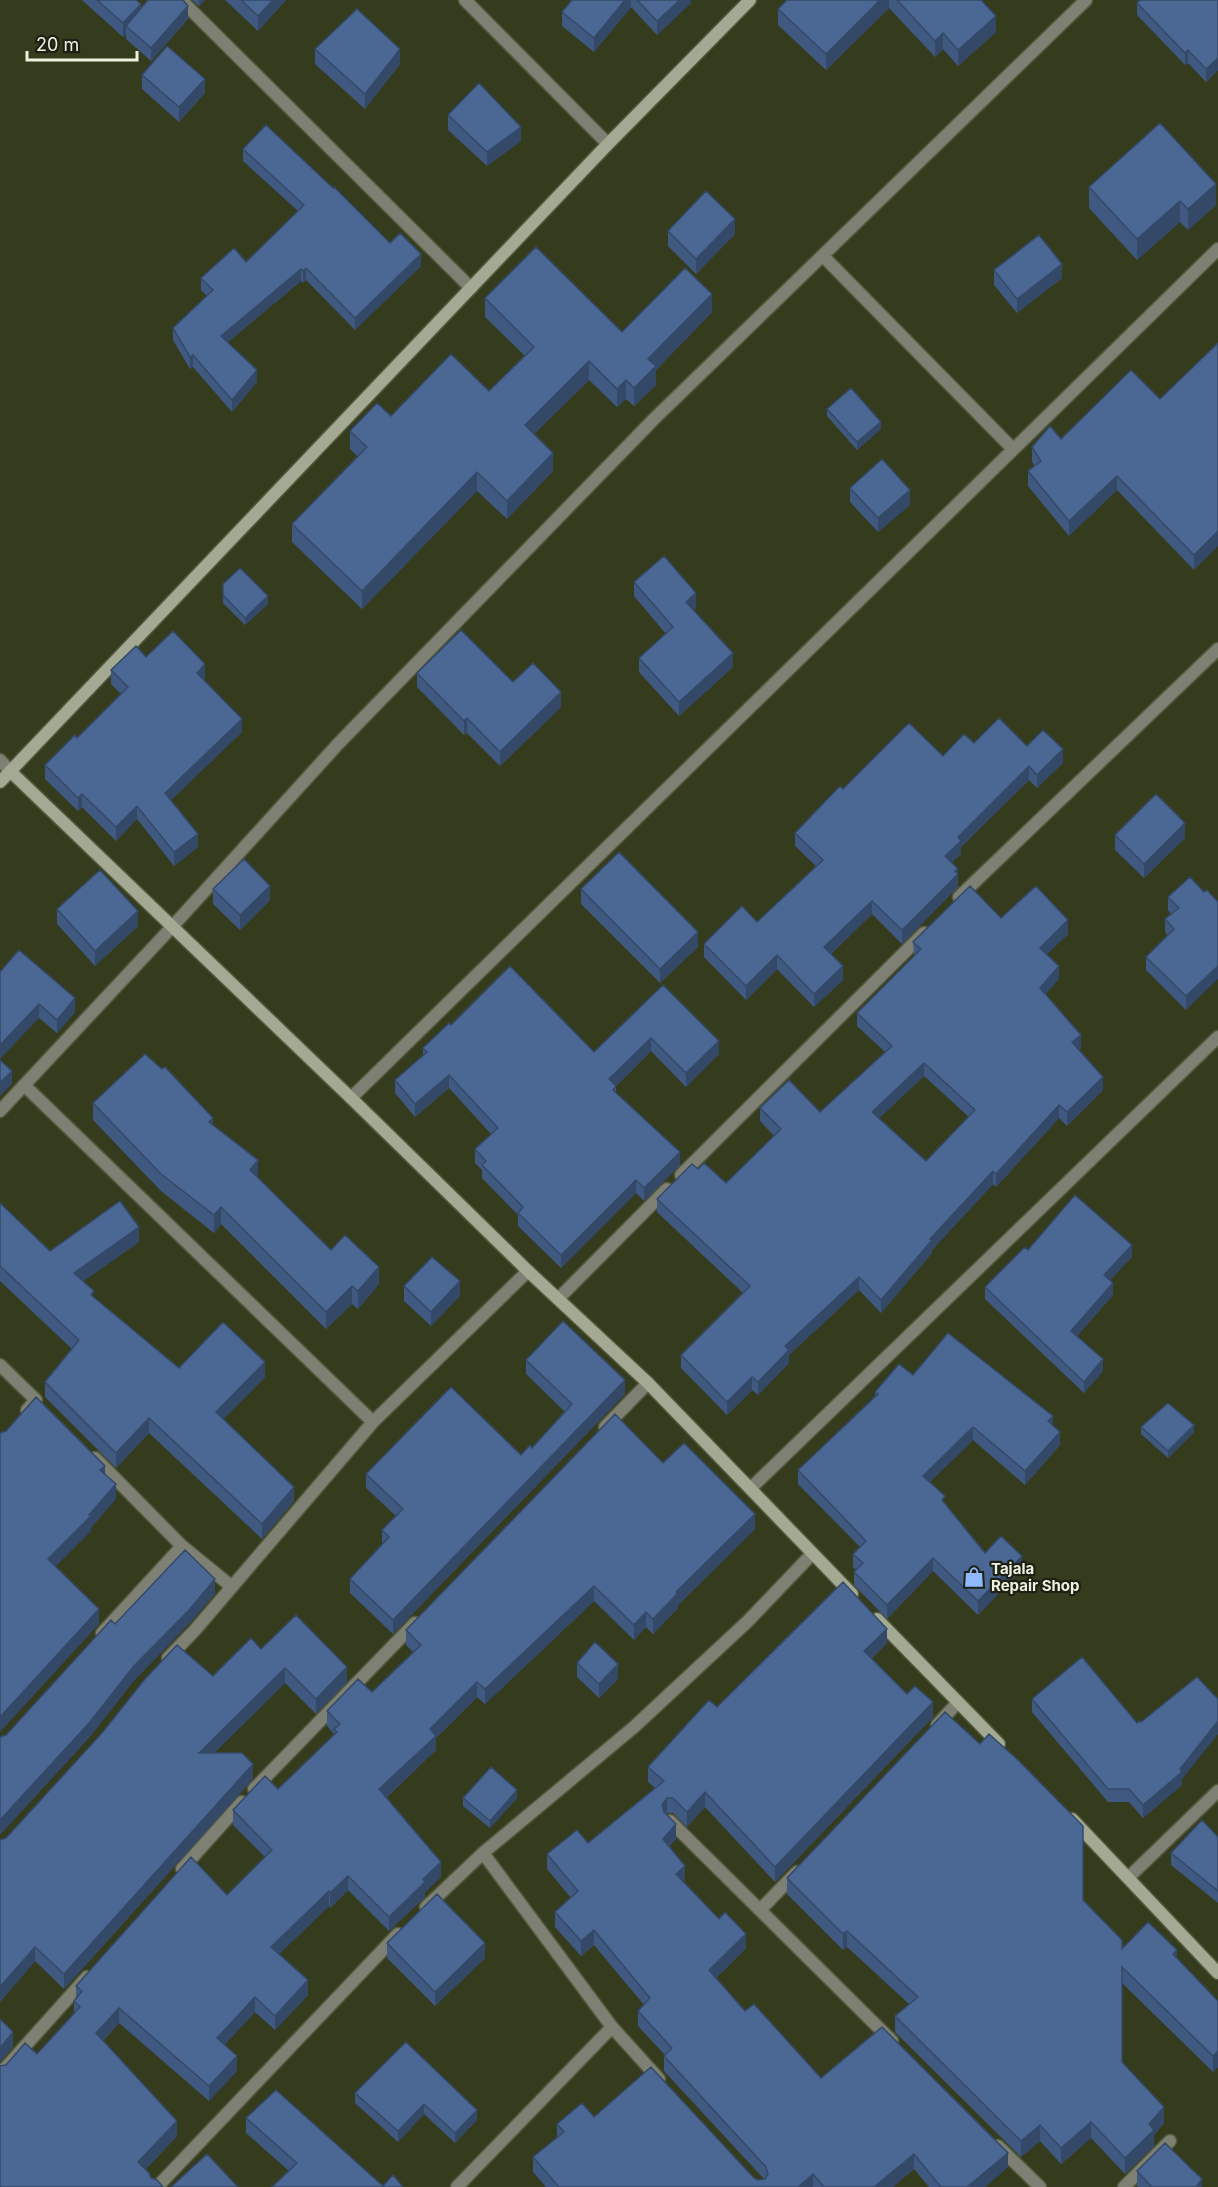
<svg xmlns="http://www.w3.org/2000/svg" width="1218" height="2187" font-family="Inter,sans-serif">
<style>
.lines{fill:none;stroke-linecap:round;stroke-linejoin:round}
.lane-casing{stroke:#52583c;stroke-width:15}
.street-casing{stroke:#52583c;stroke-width:15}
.secondary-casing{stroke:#52583c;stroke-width:15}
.lane{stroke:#7d8072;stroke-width:12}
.street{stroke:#7d8072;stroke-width:12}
.secondary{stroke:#a3a992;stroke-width:12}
.wall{fill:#405980;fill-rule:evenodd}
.shaded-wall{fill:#344968}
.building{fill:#4b6895;stroke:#344968;stroke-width:1.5;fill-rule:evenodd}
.labels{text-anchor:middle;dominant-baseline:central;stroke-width:4.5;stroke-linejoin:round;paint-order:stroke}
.poi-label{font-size:15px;font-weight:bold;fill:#edf1e0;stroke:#1e2013;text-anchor:start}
</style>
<rect width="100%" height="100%" fill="#353b1d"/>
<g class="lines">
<g class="lane-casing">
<path id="lane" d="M1124 2187 1170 2141"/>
</g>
<g class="street-casing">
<path id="street" d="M181 0 471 288
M465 0 608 144
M823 256 1013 449
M0 760 10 771
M959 897 1218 649
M24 1085 373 1422
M351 1098 1218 249
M0 1111 172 927 338 744 654 419 1086 0
M681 1175 924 933
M558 1299 667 1189
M0 1365 36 1400 27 1410
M605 1427 648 1383
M95 1458 182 1546 231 1586
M751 1488 1218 1037
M102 1633 182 1546
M168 1658 195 1630 373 1422 528 1271
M937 1725 958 1702
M254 1789 415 1623
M670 1821 892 2041
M483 1853 612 2027 659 2079
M182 1869 242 1802
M1129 1877 1218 1791
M426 1907 483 1853 634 1727 748 1621 812 1554
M760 1910 797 1872
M0 2074 87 1977
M998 2146 1040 2187
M157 2187 398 1934
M457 2187 612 2027"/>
</g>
<g class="secondary-casing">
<path id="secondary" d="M10 771 351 1098 528 1271 648 1383 852 1594
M0 782 608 144 750 0
M877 1619 999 1744
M1072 1819 1218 1973"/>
</g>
<use href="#lane" class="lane"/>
<use href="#street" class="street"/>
<use href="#secondary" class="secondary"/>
</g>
<path class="wall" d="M82 0H136L141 9 188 19 151 61 126 39V34L123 37Z
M192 0H205L199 6Z
M225 0H286L258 31Z
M572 0H691V3L657 35 631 7 594 52 562 26V12Z
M787 0H981L996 32 958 66 943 49 935 57 889 8 826 70 778 25V9Z
M1218 0V70L1206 82 1188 63 1185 65 1137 15V3Z
M315 49 400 64 365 109 315 64Z
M142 75 205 93 179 122 142 89Z
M448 115 521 141 487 166 448 130Z
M243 149 390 243 421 266 355 330 306 280 303 283 301 281 228 342 257 382 232 412 193 367 190 369 173 340V328L207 296 201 290V278L246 262 298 211 243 161Z
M1089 187 1216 205 1188 230 1180 222 1137 260 1089 208Z
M668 231 735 234 696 274 668 246Z
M994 270 1062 278 1017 313 994 285Z
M485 298 622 332 712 312 656 370V385L634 406 626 399 617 407 589 380 534 434 553 471 507 519 477 491 362 609 292 542V524L358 457 350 449V431L391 416 489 391 525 356 485 317Z
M1218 343 1194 570 1117 490 1069 536 1028 486V471L1034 466 1032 461V447L1061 439 1160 399Z
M827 409 881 429 857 450 827 416Z
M850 488 910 505 878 532 850 502Z
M634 582 696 608 693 610 733 667 679 716 639 672V658L666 634 634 596Z
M223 584 268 604 245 625 223 603Z
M146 657 205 678 203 679 242 732 171 800 198 847 174 866 137 819 116 841 82 807 78 811 45 779V765L77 738 121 694 111 684V670Z
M417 673 513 682 561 707 500 766 467 733 464 735 417 687Z
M974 743 1027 746 1063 763 1037 788 1029 780 961 847V854L951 863 958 869V887L902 944 872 914 831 954 843 980 814 1007 777 969 746 1000 704 957V944L757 922 816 866 795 846V833L843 789 943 756Z
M1115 835 1185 838 1144 878 1115 850Z
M1190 877 1186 1010 1146 970V957L1168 935 1165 932V919L1171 914 1168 910V897Z
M213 889 270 900 240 930 213 904Z
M581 889 698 947 660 983 581 904Z
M57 909 138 926 95 966 57 924Z
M1001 918 1068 934 1047 954 1059 979 1045 994 1081 1048 1078 1050 1103 1090 1067 1126 1059 1118 996 1187 993 1184 932 1250V1253L881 1313 859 1290 789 1355V1363L758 1395 752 1390 727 1415 681 1368V1355L743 1293 657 1212V1199L698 1169 726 1183 774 1136 760 1121V1108L820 1112 885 1052 857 1026V1013L914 956 913 942ZM924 1076 969 1117 926 1161 879 1118Z
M0 972 75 1012 57 1033 39 1018Z
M663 985 719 1054 686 1087 651 1051 616 1086V1093L680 1165 644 1201 636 1193 561 1268 518 1226V1215L482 1178V1170L475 1163V1149L491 1134 449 1088 415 1117 395 1093V1080L423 1056V1048L451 1025 594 1052Z
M93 1103 213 1125 258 1177 331 1250 379 1284 358 1309 352 1304 326 1329 221 1224 214 1233 161 1191 93 1120Z
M0 1203 50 1251 139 1242 83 1281 94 1297 179 1368 265 1377 223 1419 294 1501 262 1539 149 1433 116 1468 45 1397V1382L72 1349 0 1281Z
M1028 1250 1132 1257 1110 1280 1113 1295 1077 1336 1103 1371 1084 1393 985 1299V1287Z
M404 1286 460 1296 431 1326 404 1301Z
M526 1360 625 1394 393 1634 350 1593V1579L382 1544V1530L396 1516 366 1488V1474L521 1455 532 1448 565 1412 526 1374Z
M913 1375 1053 1426 1060 1445 1025 1485 973 1440 930 1482 945 1504 985 1553 1022 1569 978 1615 933 1571 887 1619 854 1585V1572L856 1570 853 1567V1554L860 1547 798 1484V1470L875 1396V1392Z
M1141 1427 1194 1432 1168 1458 1141 1434Z
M663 1463 755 1529 678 1605V1608L653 1634 646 1627 634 1640 594 1601 485 1704 477 1697 436 1738V1750L386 1798 441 1877 425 1892V1897L389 1931 348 1890 330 1908 329 1906 279 1954 308 1995 275 2030 255 2012 225 2044 237 2071 209 2101 119 2023 103 2041 177 2136 146 2169 151 2178 0 2187 37 2054 74 2014V2001L76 1998V1986L227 1895 265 1857 233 1825V1810L278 1789 334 1734 327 1726V1711L372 1692 413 1652 406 1645V1630Z
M887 1643 871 1659 907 1694 933 1717 775 1882 705 1807 687 1827 673 1813H667L666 1814 676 1839 669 1847 685 1880 683 1882 746 1948 716 1978 745 2011 821 2078 1008 2167 985 2187H929L914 2169 892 2187H546L533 2172V2157L557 2138V2124L594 2117 758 2180 764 2179 664 2071V2056L665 2055 638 2026V2011L644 2005 594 1945 581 1956 555 1927V1912L571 1898 547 1869V1854L588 1843 655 1788 648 1782V1767L717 1707Z
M261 1649 347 1682 316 1714 285 1683 214 1753 253 1779 64 1989 35 1961 0 2002V1840L6 1838 213 1676Z
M577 1663 618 1679 599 1698 577 1677Z
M1032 1699 1182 1779V1785L1143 1818 1129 1802H1108L1032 1712Z
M463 1798H517L490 1828 463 1806Z
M1218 1837V1903L1171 1865V1853Z
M787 1878 1083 1900 1122 1949 1177 1959 1218 2001V2067L1213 2072 1122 1983V2062L1164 2123 1154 2135V2146L1125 2174 1091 2138 1061 2164 1040 2141 1021 2157 895 2032V2016L909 2004 847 1947 843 1950 787 1894Z
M387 1943 485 1958 435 2006 387 1958Z
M406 2042 477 2120 455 2143 424 2114 398 2142 355 2103V2093Z
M246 2118 383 2186 272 2187 289 2171 246 2133Z
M1137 2171 1202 2187H1138L1137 2186Z"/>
<path class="shaded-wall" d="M199 0H205L199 6Z
M273 0H286L258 31V16Z
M625 0H631V7L594 52V38Z
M680 0H691V3L657 35V21Z
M880 0H889V8L826 70V54Z
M141 4V18L126 26V34L123 37V23Z
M188 6V19L151 61V48Z
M996 16V32L958 66V50Z
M943 33V49L935 57V41Z
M400 49V64L365 109V94Z
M1188 50V63L1185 65V53Z
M1218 58V70L1206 82V69Z
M205 79V93L179 122V107Z
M521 127V141L487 166V152Z
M1216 184V205L1188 230V209Z
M1180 201V222L1137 260V239Z
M735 219V234L696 274V259Z
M421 254V266L355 330V318Z
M1062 264V278L1017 313V299Z
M306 268V280L303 283V271Z
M301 269V281L221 348V336Z
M712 294V312L656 370V385L634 406V388L648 359Z
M193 355V367L190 369V357Z
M589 361V380L525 443V425Z
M257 370V382L232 412V400Z
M626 380V399L617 407V389Z
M881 422V429L857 450V442Z
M553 453V471L507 519V501Z
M477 472V491L362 609V591Z
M1117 476V490L1069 536V521Z
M910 490V505L878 532V518Z
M1218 531V546L1194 570V555Z
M696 593V608L686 616V602Z
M268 596V604L245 625V618Z
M733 653V667L679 716V702Z
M205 664V678L197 686V673Z
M561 692V707L500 766V752Z
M467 718V733L464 735V721Z
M242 719V732L165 806V793Z
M1063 749V763L1037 788V775Z
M1029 766V780L961 847V854L945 869V856L958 837Z
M82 794V807L78 811V798Z
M137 806V819L116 841V827Z
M1185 823V838L1144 878V864Z
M198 834V847L174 866V852Z
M958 869V887L902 944V930Z
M270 886V900L240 930V915Z
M872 901V914L824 960V947Z
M138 911V926L95 966V951Z
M1068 920V934L1040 961V948Z
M698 932V947L660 983V969Z
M777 955V969L746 1000V986Z
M843 966V980L814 1007V994Z
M1059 966V979L1040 1001V988Z
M1218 966V979L1186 1010V996Z
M75 998V1012L57 1033V1020Z
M39 1004V1018L0 1059V1045Z
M1081 1035V1048L1072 1055V1042Z
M651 1038V1051L609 1093V1079Z
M719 1041V1054L686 1087V1073Z
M924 1063V1076L872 1125V1112Z
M12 1071V1084L0 1096V1083Z
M449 1075V1088L415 1117V1104Z
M1103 1077V1090L1067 1126V1112Z
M1059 1105V1118L996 1187V1174Z
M213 1118V1135L209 1122Z
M680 1152V1165L644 1201V1188Z
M258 1160V1177L250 1170Z
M993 1171V1184L932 1250V1253L881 1313V1300L930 1239Z
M636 1180V1193L561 1268V1255Z
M221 1207V1224L214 1233V1215Z
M139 1227V1242L74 1288V1273Z
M1132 1245V1257L1104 1286V1275Z
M379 1267V1284L358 1309V1291Z
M859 1277V1290L789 1355V1363L758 1395V1382L785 1346Z
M460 1281V1296L431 1326V1312Z
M1113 1283V1295L1071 1343V1331Z
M352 1286V1304L326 1329V1312Z
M1103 1359V1371L1084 1393V1382Z
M265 1362V1377L216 1427V1412Z
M752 1377V1390L727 1415V1402Z
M625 1380V1394L393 1634V1620Z
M1053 1416V1429L1048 1421Z
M149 1418V1433L116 1468V1453Z
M1194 1425V1432L1168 1458V1451Z
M973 1427V1440L923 1489V1476Z
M1060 1432V1445L1025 1485V1471Z
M105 1466V1480L100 1470Z
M116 1484V1499L91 1528V1531L48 1574V1559Z
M294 1487V1501L262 1539V1524Z
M755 1514V1529L678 1605V1608L653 1634V1619L676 1592Z
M1022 1556V1569L978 1615V1601Z
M933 1558V1571L887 1619V1605Z
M215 1579V1594L189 1624 133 1682 90 1737 0 1835V1820L133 1667Z
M594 1586V1601L485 1704V1689Z
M99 1609V1624L0 1732V1717Z
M646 1612V1627L634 1640V1625Z
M887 1629V1643L864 1666V1651Z
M618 1664V1679L599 1698V1684Z
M347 1667V1682L316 1714V1699Z
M285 1668V1683L199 1768V1753Z
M477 1682V1697L436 1738V1750L379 1804V1789L430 1729Z
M933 1702V1717L775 1882V1867Z
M1218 1721V1734L1182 1779V1785L1143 1818V1805L1180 1769Z
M253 1764V1779L64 1989V1974Z
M517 1790V1798L490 1828V1821Z
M705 1792V1807L687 1827V1812Z
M667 1798V1813L662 1819V1805Z
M676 1824V1839L663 1854V1839Z
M441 1862V1877L425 1892V1897L389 1931V1917L423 1879Z
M685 1866V1880L676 1889V1874Z
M348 1876V1890L330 1908V1893Z
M329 1891V1906L271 1962V1947Z
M594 1930V1945L581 1956V1941Z
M847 1931V1947L843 1950V1934Z
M746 1934V1948L709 1985V1970Z
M485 1943V1958L435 2006V1992Z
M35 1947V1961L0 2002V1987Z
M1177 1950V1966L1173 1954Z
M308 1980V1995L275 2030V2016Z
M255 1997V2012L217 2053V2038Z
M119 2008V2023L96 2048V2033Z
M13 2032V2047L0 2062V2048Z
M1218 2051V2067L1213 2072V2056Z
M237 2056V2071L209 2101V2086Z
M424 2104V2114L398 2142V2131Z
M1164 2107V2123L1154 2135V2146L1125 2174V2158L1149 2124Z
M477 2110V2120L455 2143V2133Z
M177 2121V2136L138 2177V2162Z
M1091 2122V2138L1061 2164V2148Z
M1040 2125V2141L1021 2157V2141Z
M1008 2153V2167L985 2187H967Z
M914 2154V2169L893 2187H874Z
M813 2174V2187H798Z
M1202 2179V2187H1196Z"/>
<path class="building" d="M97 0H136L141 4 123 23Z
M148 0H183L188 6 151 48 126 26Z
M241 0H273L258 16Z
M572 0H625L594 38 562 12Z
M637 0H680L657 21Z
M787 0H880L826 54 778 9Z
M897 0H981L996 16 958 50 943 33 935 41Z
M1140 0H1218V58L1206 69 1188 50 1185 53 1137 3Z
M357 9 400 49 365 94 315 49Z
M167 46 205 79 179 107 142 75Z
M479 83 521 127 487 152 448 115Z
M1160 123 1216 184 1188 209 1180 201 1137 239 1089 187Z
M266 125 333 188 334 187 390 243 400 233 421 254 355 318 306 268 303 271 301 269 221 336 257 370 232 400 193 355 190 357 173 328 213 290 201 278 234 248 246 262 304 205 243 149Z
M706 191 735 219 696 259 668 231Z
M1039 235 1062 264 1017 299 994 270Z
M536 247 622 332 685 268 712 294 648 359 656 366 634 388 626 380 617 389 589 361 525 425 553 453 507 501 477 472 362 591 292 524 367 447 350 431 377 403 391 416 451 354 489 391 534 347 485 298Z
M1218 343V531L1194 555 1117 476 1069 521 1028 471 1041 461 1032 447 1050 426 1061 439 1131 370 1160 399Z
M851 388 881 422 857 442 827 409Z
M882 459 910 490 878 518 850 488Z
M664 556 696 593 686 602 733 653 679 702 639 658 673 627 634 582Z
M240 568 268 596 245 618 223 595V584Z
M461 630 513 682 533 663 561 692 500 752 467 718 464 721 417 673Z
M173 631 205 664 197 673 242 719 165 793 198 834 174 852 137 806 116 827 82 794 78 798 45 765 75 735 77 738 128 687 111 670 136 646 146 657Z
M999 718 1027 746 1043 730 1063 749 1037 775 1029 766 958 837 961 841 945 856 958 869 955 871 958 874 902 930 872 901 824 947 843 966 814 994 777 955 746 986 704 944 742 906 757 922 823 860 795 833 840 786 843 789 909 723 943 756 964 734 974 743Z
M1156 794 1185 823 1144 864 1115 835Z
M619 852 698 932 660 969 581 889Z
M244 859 270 886 240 915 213 889Z
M100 870 138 911 95 951 57 909Z
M1190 877 1204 892 1207 890 1218 902V966L1186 996 1146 957 1174 929 1165 919 1179 908 1168 897Z
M970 886 1001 918 1036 886 1068 920 1040 948 1059 966 1040 988 1081 1035 1072 1042 1103 1077 1067 1112 1059 1105 996 1174 993 1171 930 1239 932 1240 881 1300 859 1277 785 1346 789 1350 758 1382 752 1377 727 1402 681 1355 750 1286 657 1199 692 1164 698 1169 704 1163 726 1183 781 1129 760 1108 789 1080 820 1112 892 1046 857 1013 921 949 913 942ZM924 1063 975 1110 926 1161 872 1112Z
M19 950 75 998 57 1020 39 1004 0 1045V972Z
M510 966 594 1052 663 985 719 1041 686 1073 651 1038 609 1079 616 1086 613 1090 680 1152 644 1188 636 1180 561 1255 518 1213 523 1207 482 1165 486 1161 475 1149 498 1128 449 1075 415 1104 395 1080 427 1052 423 1048 449 1023 451 1025Z
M145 1054 162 1069 165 1067 213 1118 209 1122 258 1160 250 1170 331 1250 345 1235 379 1267 358 1291 352 1286 326 1312 221 1207 214 1215 161 1174 93 1103Z
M0 1060 12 1071 0 1083Z
M1075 1195 1132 1245 1104 1275 1113 1283 1071 1331 1103 1359 1084 1382 985 1287 1025 1247 1028 1250Z
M120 1201 139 1227 74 1273 94 1291 91 1295 179 1368 223 1322 265 1362 216 1412 294 1487 262 1524 149 1418 116 1453 45 1382 79 1340 0 1266V1203L50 1251Z
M432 1257 460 1281 431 1312 404 1286Z
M563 1321 625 1380 393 1620 350 1579 389 1537 382 1530 403 1509 366 1474 451 1387 521 1455 530 1445 532 1448 572 1404 526 1360Z
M948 1333 1053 1416 1048 1421 1060 1432 1025 1471 973 1427 923 1476 945 1496 942 1500 985 1553 1001 1536 1022 1556 978 1601 933 1558 887 1605 854 1572 863 1563 853 1554 866 1541 798 1470 878 1394 875 1392 899 1364 913 1375Z
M36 1397 105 1466 100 1470 116 1484 89 1515 91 1516 48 1559 99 1609 0 1717V1433L6 1431Z
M1168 1403 1194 1425 1168 1451 1141 1427Z
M615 1414 663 1463 684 1443 755 1514 676 1592 678 1593 653 1619 646 1612 634 1625 594 1586 485 1689 477 1682 430 1729 436 1736 379 1789 441 1862 423 1879 425 1882 389 1917 348 1876 330 1893 329 1891 271 1947 308 1980 275 2016 255 1997 217 2038 237 2056 209 2086 119 2008 96 2033 177 2121 138 2162 149 2173 151 2178 157 2180 163 2187H0V2066L6 2065 25 2043 37 2054 80 2007 74 2001 82 1991 76 1986 191 1857 227 1895 272 1850 233 1810 265 1776 278 1789 337 1732 334 1729 340 1724 327 1711 358 1679 372 1692 421 1645 406 1630Z
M185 1550 215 1579 189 1610 133 1667 90 1722 0 1820V1737L6 1735 111 1620 115 1624Z
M843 1582 887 1629 864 1651 907 1694 915 1686 933 1702 775 1867 705 1792 687 1812 673 1798H667L662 1805 664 1812 676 1824 663 1839 685 1866 676 1874 719 1919 725 1912 746 1934 709 1970 745 2011 754 2004 821 2078 882 2027 1008 2153 967 2187H941L914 2154 874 2187H824L813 2174 798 2187H559L533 2157 564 2132 557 2124 582 2103 594 2117 651 2067 754 2178 758 2180 765 2179 768 2174 766 2167 664 2056 672 2048 638 2011 650 1998 594 1930 581 1941 555 1912 578 1891 547 1854 577 1830 588 1843 664 1781 648 1767 709 1700 717 1707Z
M296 1615 347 1667 316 1699 285 1668 199 1753H242L253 1764 64 1974 35 1947 0 1987V1840L6 1838 102 1733 145 1679 177 1645 213 1676 251 1638 261 1649Z
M595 1642 618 1664 599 1684 577 1663Z
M1082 1657 1137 1723 1140 1721 1141 1722 1197 1677 1218 1699V1721L1180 1769 1182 1772 1143 1805 1129 1789H1108L1032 1699Z
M945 1712 980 1744 989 1734 1018 1760 1083 1826V1900L1122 1940V1949L1148 1922 1177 1950 1173 1954 1218 2001V2051L1213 2056 1122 1967V2062L1164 2107 1149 2124 1154 2130 1125 2158 1091 2122 1061 2148 1040 2125 1021 2141 895 2016 918 1997 847 1931 843 1934 787 1878Z
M491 1767 517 1790 490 1821 463 1798Z
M1202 1820 1218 1837V1891L1171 1853Z
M437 1894 485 1943 435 1992 387 1943Z
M0 2019 13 2032 0 2048Z
M406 2042 477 2110 455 2133 424 2104 398 2131 355 2093Z
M276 2090 383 2186 393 2175 403 2187H272L297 2163 246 2118Z
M1165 2143 1202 2179 1196 2187H1150L1151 2186 1137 2171Z
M207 2154 238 2187H171Z"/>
<defs>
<g id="shop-bare" transform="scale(1.62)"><path d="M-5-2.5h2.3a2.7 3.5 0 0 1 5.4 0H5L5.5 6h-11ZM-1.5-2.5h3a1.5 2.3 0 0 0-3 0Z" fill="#8eb9fc" stroke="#1e2013" stroke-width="2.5" paint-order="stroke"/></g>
</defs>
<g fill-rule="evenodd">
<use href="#shop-bare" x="974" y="1577"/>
</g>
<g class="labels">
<g class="poi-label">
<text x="991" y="1568">Tajala<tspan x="991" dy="17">Repair Shop</tspan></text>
</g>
</g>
<path d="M27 51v9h110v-9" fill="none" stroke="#edf1e0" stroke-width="3"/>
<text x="36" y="51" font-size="18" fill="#edf1e0" stroke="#1e2013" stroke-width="4.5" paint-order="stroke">20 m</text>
</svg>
